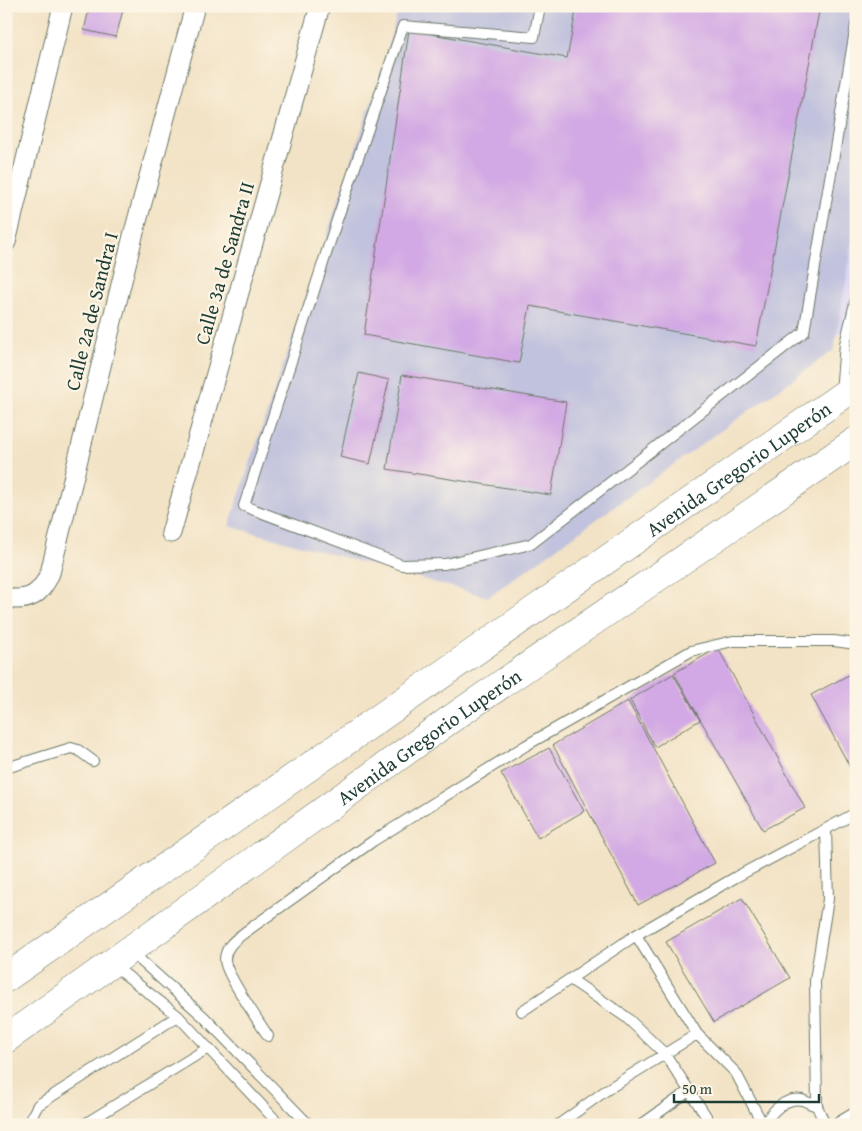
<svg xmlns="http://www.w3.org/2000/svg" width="862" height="1131" font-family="'Gentium Book Plus',serif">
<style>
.built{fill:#dbd6f7}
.industrial{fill:#c1c2dd}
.building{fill:#d2a9e4}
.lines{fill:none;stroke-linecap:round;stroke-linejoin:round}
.lane-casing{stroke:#697767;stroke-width:12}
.street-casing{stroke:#697767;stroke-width:21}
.primary-casing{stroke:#697767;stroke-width:29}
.lane{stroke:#fff;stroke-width:10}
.street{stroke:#fff;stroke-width:19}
.primary{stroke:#fff;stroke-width:28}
.labels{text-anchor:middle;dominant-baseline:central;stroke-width:4.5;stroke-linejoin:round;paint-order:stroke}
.street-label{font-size:20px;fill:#1f3d34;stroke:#fcf5e5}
</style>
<rect width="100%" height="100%" fill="#fcf5e5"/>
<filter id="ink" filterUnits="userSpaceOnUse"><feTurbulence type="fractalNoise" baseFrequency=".02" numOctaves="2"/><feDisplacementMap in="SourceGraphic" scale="10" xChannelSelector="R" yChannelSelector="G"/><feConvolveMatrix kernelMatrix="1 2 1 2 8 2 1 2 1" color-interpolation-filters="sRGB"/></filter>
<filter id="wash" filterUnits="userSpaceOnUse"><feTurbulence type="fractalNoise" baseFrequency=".0096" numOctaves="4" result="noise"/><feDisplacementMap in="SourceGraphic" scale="20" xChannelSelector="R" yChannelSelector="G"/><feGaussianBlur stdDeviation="1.12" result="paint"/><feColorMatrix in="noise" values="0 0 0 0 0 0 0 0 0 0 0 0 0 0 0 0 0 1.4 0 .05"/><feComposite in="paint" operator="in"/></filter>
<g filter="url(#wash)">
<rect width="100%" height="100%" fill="#f3e3c6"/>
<path class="built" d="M856 224V322L836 336Z"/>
<path class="industrial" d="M399 6H856V224L834 350 488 597 229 526 382 70Z"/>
<g id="blocks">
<path class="building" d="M90 6H124L116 37 84 30Z
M577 6H820L756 346 530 306 519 363 364 335 409 30 567 58Z
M359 373 389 380 370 464 340 457Z
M402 375 566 402 551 495 387 469Z
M718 648 805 808 763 830 674 673Z
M856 671V778L811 695Z
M673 674 700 720 655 747 630 700Z
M628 701 715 863 638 905 553 745Z
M549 748 584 811 538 838 501 773Z
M742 898 790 978 714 1022 666 942Z"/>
</g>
</g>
<g filter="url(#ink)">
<use href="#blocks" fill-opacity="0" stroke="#697767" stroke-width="1"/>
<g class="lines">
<g class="lane-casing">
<path id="lane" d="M540 6 534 37 403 26 338 217 244 506 402 565 445 564 531 544 804 332 856 25
M841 392 845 344 856 299
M6 768 71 748 78 750 93 761
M636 935 697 1034
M130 951 204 1017 309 1125
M113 965 178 1016 280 1125
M570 979 626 1017 665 1054 706 1116V1125
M522 1011 636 935 736 877 826 829
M268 1036C259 1022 225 973 225 960 225 947 235 940 244 933L373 841 525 746 691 651 733 641H834L856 644
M35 1125 31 1118 38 1105 178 1016
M83 1125 208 1048
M558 1125 608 1089 697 1034 736 1073 763 1125
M641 1125 689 1091
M764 1125C771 1112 785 1097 802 1100 806 1101 812 1105 817 1106
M825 1125 817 1106 815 980 828 899 826 829 856 813
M834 1125 856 1112"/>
</g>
<g class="street-casing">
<path id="street" d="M6 242 63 6
M171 533 320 6
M6 598C30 602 41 594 50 573L133 236 195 6"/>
</g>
<g class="primary-casing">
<g id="primary">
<path id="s1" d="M6 978 856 386"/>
<path id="s2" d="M6 1039 448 721 856 441"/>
</g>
</g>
<use href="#lane" class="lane"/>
<use href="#street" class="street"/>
<use href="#primary" class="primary"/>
</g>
</g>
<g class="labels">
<g class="street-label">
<text transform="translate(224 263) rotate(-74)">Calle 3a de Sandra II</text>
<text transform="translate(91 311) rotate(-76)">Calle 2a de Sandra I</text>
<text stroke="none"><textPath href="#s1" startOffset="892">Avenida Gregorio Luperón</textPath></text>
<text stroke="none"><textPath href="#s2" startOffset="520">Avenida Gregorio Luperón</textPath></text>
</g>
</g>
<rect width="862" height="1131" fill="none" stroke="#fcf5e5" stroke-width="25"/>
<path d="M674 1094v8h145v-8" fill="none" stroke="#1f3d34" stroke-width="2.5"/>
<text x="682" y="1094" font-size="15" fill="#1f3d34" stroke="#fcf5e5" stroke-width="4" paint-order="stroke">50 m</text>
</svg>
